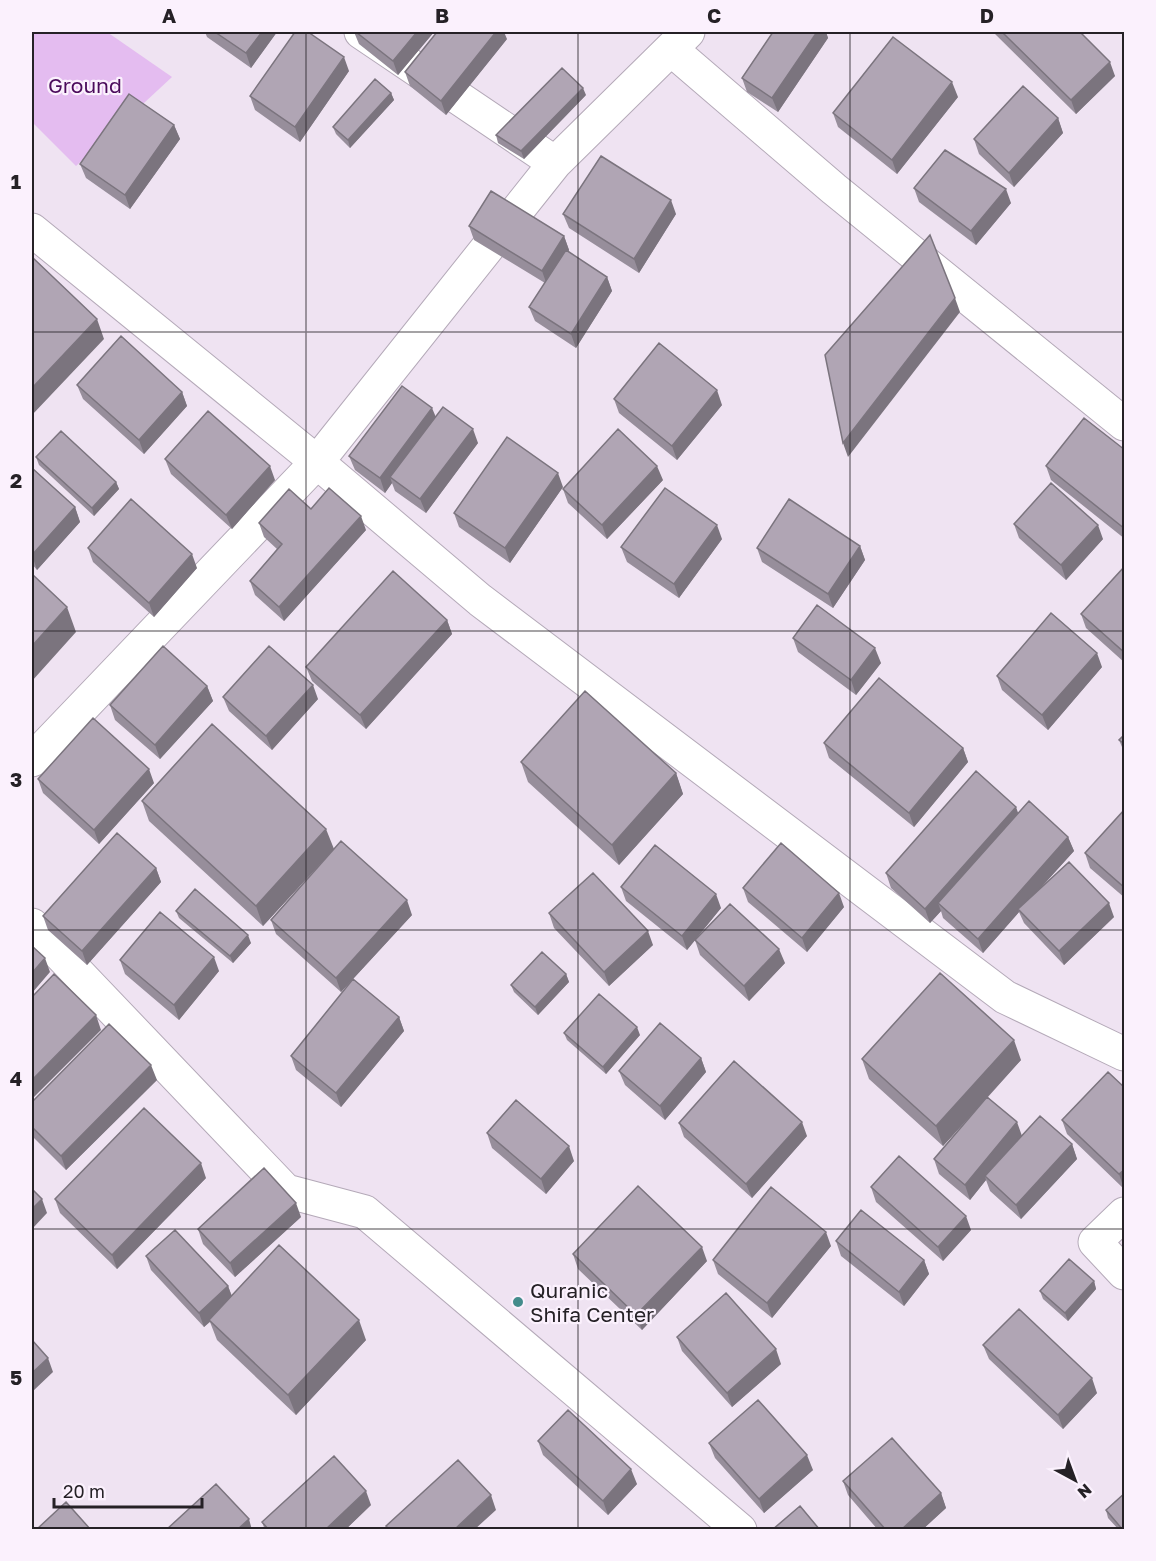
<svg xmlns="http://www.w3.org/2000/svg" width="1156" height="1561" font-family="'Golos Text',sans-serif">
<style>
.green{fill:#e4bcf0}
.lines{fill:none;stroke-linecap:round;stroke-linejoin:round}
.street-casing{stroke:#b4a9b8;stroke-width:35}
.street{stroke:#fff;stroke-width:33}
.wall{fill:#978e9b}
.shaded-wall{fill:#7b747e}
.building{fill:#b0a5b4;stroke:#7b747e;stroke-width:1.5}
.grid{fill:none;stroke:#252126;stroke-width:1.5;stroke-opacity:0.55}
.poi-dot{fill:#448c8c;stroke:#fbf1fd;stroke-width:2}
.labels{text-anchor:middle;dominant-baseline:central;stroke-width:4.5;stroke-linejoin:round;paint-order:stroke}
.park-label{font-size:21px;fill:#4b0b5c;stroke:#fbf1fd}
.poi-label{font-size:21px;fill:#252126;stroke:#fbf1fd;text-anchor:start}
.neatline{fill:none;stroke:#252126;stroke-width:2}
.grid-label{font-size:20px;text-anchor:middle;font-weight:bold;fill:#252126}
</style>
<rect width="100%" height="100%" fill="#efe3f2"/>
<path class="green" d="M32 32H107L172 77 76 166 32 122Z"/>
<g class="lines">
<g class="street-casing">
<path id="street" d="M361 32 555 163
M672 50 834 189 1124 424
M32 230 317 462 480 600 1005 997 1124 1054
M32 760 317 462 555 163 688 32
M32 925 286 1191 365 1212 740 1530
M1124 1214 1095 1242 1124 1273"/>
</g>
<use href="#street" class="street"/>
</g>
<path class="wall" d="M205 32H277L251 68 207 37Z
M354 32H434L398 75 359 44Z
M773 32H826L828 38 778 112 747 92 742 78Z
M993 32H1080L1115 76 1076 114Z
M507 39 446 115 410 86 405 72Z
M349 71 300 142 255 110 250 96Z
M391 93 394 100 350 148 336 134 333 127Z
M586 95 524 159 498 143 496 135Z
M958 97 897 174 838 127 833 113Z
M1058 118 1063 133 1014 187 979 154 974 139Z
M174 125 180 139 130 209 86 178 80 164Z
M914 188 1011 203 976 245 919 202Z
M563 214H676L639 273 569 228Z
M469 226 564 236 569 250 568 252 607 277 612 291 576 348 535 321 529 307 545 283 474 240Z
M77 385 182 392 187 406 144 454 83 399Z
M614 399 722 405 677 460 619 413Z
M436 416 478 443 426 513 395 491 392 483 385 493 355 470 349 456Z
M1125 450V539L1051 480 1046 466Z
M36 457 116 482 119 489 94 516 39 465Z
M165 459 275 480 232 529 171 474Z
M32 468 75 507 80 522 37 570 32 564Z
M663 480 607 539 568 503 563 489Z
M563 487 510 563 459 527 454 513Z
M259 523 366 530 284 621 255 595 250 581 277 549 264 537Z
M1014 524 1103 539 1066 580 1019 538Z
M722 539 679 598 627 562 621 547Z
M860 546 865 560 833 608 762 562 757 548Z
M88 548 197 568 154 617 93 562Z
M1125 566V663L1086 628 1081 614Z
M447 620 452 634 366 729 312 681 306 667Z
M793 638 881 663 856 695 798 652Z
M1102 667 1048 730 1002 690 997 676Z
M207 686 213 701 160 759 115 720 110 705Z
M223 697 318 699 272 750 229 711Z
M1125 734V754L1119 740Z
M824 743 963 748 968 762 914 827 829 758Z
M521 762 676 773 683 794 619 865 528 782Z
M38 779 154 783 99 844 43 793Z
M142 801 334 849 263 926 149 821Z
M1125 809V898L1090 868 1085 853Z
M1018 813 1068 837 1074 851 1041 887 1114 917 1064 965 1024 923 1019 912 983 953 943 918 941 911 930 923 891 888 886 873Z
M156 868 161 882 87 965 48 930 43 916Z
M621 887 721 908 687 950 626 901Z
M743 888 844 907 807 952 748 902Z
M176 911 251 943 233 963 179 918Z
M549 913 653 945 609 986 554 928Z
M412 915 341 992 276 934 271 920Z
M695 940 785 963 749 1001 700 955Z
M120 960 219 971 179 1020 125 974Z
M566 974 569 982 538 1015 514 992 511 985Z
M399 1017 404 1031 341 1107 296 1070 291 1056Z
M564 1033 640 1035 606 1074 567 1040Z
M701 1058 706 1072 665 1120 625 1085 619 1071Z
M862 1059 1021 1060 988 1097 1022 1136 1072 1144 1077 1159 1021 1219 990 1191 986 1180 970 1200 939 1174 934 1159 978 1108 943 1146 869 1079Z
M1108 1072 1124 1189 1067 1134 1062 1120Z
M157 1080 66 1170 32 1136V1102Z
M679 1123 807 1136 752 1198 684 1137Z
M487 1133 574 1161 546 1194 492 1148Z
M206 1178 117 1269 60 1213 55 1199Z
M871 1187 971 1230 943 1261 876 1202Z
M301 1217 235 1277 203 1244 198 1229Z
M836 1241 924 1260 929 1274 904 1306 841 1256Z
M831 1246 772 1318 718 1274 713 1260Z
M573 1254 707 1261 642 1330 578 1269Z
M146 1256 228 1286 232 1296 366 1340 296 1415 217 1340 210 1322 204 1327 151 1270Z
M1094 1281 1096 1289 1068 1321 1043 1299 1040 1291Z
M677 1337 781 1364 732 1407 682 1351Z
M983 1345 1097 1393 1063 1429 989 1359Z
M538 1441 637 1484 608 1515 543 1455Z
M709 1443 813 1470 764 1513 715 1458Z
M843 1481 941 1493 946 1508 922 1530H878L848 1495Z
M371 1505 345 1530H265L262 1522Z
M1106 1510 1125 1530H1119L1108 1518Z"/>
<path class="shaded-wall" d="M262 32H277L251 68 246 53Z
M417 32H434L398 75 393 61Z
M496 32H504L507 39 446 115 441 101Z
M817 32H826L828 38 778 112 772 98Z
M344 57 349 71 300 142 295 127Z
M1110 62 1115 76 1076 114 1071 100Z
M952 82 958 97 897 174 892 160Z
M583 88 586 95 524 159 521 151Z
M391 93 394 100 350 148 348 140Z
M1058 118 1063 133 1014 187 1009 173Z
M174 125 180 139 130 209 125 195Z
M1006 189 1011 203 976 245 971 231Z
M671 200 676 214 639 273 634 259Z
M564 236 569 250 547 285 542 271Z
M607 277 612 291 576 348 571 334Z
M955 298 960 312 848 457 843 443Z
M97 319 104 339 32 415V388Z
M717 390 722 405 677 460 672 446Z
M182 392 187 406 144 454 139 440Z
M432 408 438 422 390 477 392 483 385 493 380 478Z
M473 429 478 443 426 513 420 499Z
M270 466 275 480 232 529 226 515Z
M657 466 663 480 607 539 602 525Z
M558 473 563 487 510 563 505 548Z
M116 482 119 489 94 516 92 508Z
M75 507 80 522 37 570 32 555Z
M361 516 366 530 284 621 279 607Z
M717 525 722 539 679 598 674 584Z
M1098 525 1103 539 1066 580 1061 565Z
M860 546 865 560 833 608 828 594Z
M192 554 197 568 154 617 149 603Z
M67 607 76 632 32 681V646Z
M447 620 452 634 366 729 360 715Z
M875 648 881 663 856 695 851 680Z
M1097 653 1102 667 1048 730 1042 715Z
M313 685 318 699 272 750 266 736Z
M207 686 213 701 160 759 155 745Z
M963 748 968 762 914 827 909 813Z
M149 769 154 783 99 844 94 830Z
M676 773 683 794 619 865 612 845Z
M1016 807 1021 821 938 903 941 911 930 923 925 909Z
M326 829 334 849 263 926 256 906Z
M1068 837 1074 851 1020 911 1018 909 1019 912 983 953 978 939Z
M156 868 161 882 87 965 82 951Z
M839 893 844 907 807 952 802 938Z
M716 894 721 908 687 950 682 936Z
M407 900 412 915 341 992 336 978Z
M1109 903 1114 917 1064 965 1059 951Z
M648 931 653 945 609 986 604 972Z
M248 935 251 943 233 963 230 956Z
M779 949 785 963 749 1001 744 986Z
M214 957 219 971 179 1020 174 1005Z
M45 958 50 972 32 993V973Z
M566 974 569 982 538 1015 535 1007Z
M96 1015 101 1030 32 1099V1080Z
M399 1017 404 1031 341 1107 336 1093Z
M637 1027 640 1035 606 1074 603 1067Z
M1014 1040 1021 1060 943 1146 936 1126Z
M701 1058 706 1072 665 1120 660 1106Z
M151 1065 157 1080 66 1170 61 1156Z
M802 1122 807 1136 752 1198 746 1184Z
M1017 1122 1022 1136 985 1176 986 1180 970 1200 965 1185Z
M1072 1144 1077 1159 1021 1219 1016 1205Z
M569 1146 574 1161 546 1194 541 1179Z
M201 1163 206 1178 117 1269 112 1255Z
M1125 1169 1124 1189 1119 1174Z
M42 1199 47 1213 32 1229V1209Z
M296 1203 301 1217 235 1277 230 1263Z
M966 1216 971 1230 943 1261 938 1247Z
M826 1232 831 1246 772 1318 767 1303Z
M702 1247 707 1261 642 1330 636 1315Z
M924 1260 929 1274 904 1306 899 1292Z
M1094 1281 1096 1289 1068 1321 1065 1313Z
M228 1286 233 1300 204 1327 199 1313Z
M359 1320 366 1340 296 1415 288 1395Z
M776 1349 781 1364 732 1407 727 1393Z
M48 1358 53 1372 32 1392V1373Z
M1092 1378 1097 1393 1063 1429 1058 1415Z
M807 1455 813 1470 764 1513 759 1499Z
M631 1469 637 1484 608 1515 603 1501Z
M366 1491 371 1505 345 1530H325Z
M941 1493 946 1508 922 1530H901Z
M491 1495 496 1510 474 1530H454Z
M249 1519 252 1530H237Z"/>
<path class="building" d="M215 32H262L246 53Z
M295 32H308L344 57 295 127 250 96Z
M356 32H417L393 61Z
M437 32H496L441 101 405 72Z
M773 32H817L772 98 742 78Z
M1002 32H1080L1110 62 1071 100Z
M893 37 952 82 892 160 833 113Z
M562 68 583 88 521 151 496 135Z
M375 79 391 93 348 140 333 127Z
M1023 86 1058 118 1009 173 974 139Z
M129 94 174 125 125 195 80 164Z
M945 150 1006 189 971 231 914 188Z
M601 156 671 200 634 259 563 214Z
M491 191 564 236 542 271 469 226Z
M930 235 955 298 843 443 825 355Z
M566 250 607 277 571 334 529 307Z
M32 257 97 319 32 388Z
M121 336 182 392 139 440 77 385Z
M659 343 717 390 672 446 614 399Z
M402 386 432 408 380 478 349 456Z
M443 407 473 429 420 499 390 477Z
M208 411 270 466 226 515 165 459Z
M1084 418 1125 450V529L1046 466Z
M618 429 657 466 602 525 563 489Z
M61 431 116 482 92 508 36 457Z
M507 437 558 473 505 548 454 513Z
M32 468 75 507 32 555Z
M1051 483 1098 525 1061 565 1014 524Z
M329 488 361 516 279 607 250 581 282 544 259 523 289 489 311 509Z
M665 488 717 525 674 584 621 547Z
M131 499 192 554 149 603 88 548Z
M789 499 860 546 828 594 757 548Z
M1125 566V653L1081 614Z
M393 571 447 620 360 715 306 667Z
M32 574 67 607 32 646Z
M817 605 875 648 851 680 793 638Z
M1051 613 1097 653 1042 715 997 676Z
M163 646 207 686 155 745 110 705Z
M269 646 313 685 266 736 223 697Z
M879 678 963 748 909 813 824 743Z
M585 691 676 773 612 845 521 762Z
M93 718 149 769 94 830 38 779Z
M212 724 326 829 256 906 142 801Z
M1125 734V744L1119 740Z
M976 771 1016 807 925 909 886 873Z
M1029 801 1068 837 978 939 938 903Z
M1125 809V888L1085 853Z
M117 833 156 868 82 951 43 916Z
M341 841 407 900 336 978 271 920Z
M781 843 839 893 802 938 743 888Z
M655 845 716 894 682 936 621 887Z
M1069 862 1109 903 1059 951 1018 909Z
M593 873 648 931 604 972 549 913Z
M195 889 248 935 230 956 176 911Z
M730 904 779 949 744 986 695 940Z
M160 912 214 957 174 1005 120 960Z
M32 946 45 958 32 973Z
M542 952 566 974 535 1007 511 985Z
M940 973 1014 1040 936 1126 862 1059Z
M54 974 96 1015 32 1080V997Z
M353 979 399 1017 336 1093 291 1056Z
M599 994 637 1027 603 1067 564 1033Z
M660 1023 701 1058 660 1106 619 1071Z
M109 1024 151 1065 61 1156 32 1127V1102Z
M734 1061 802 1122 746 1184 679 1123Z
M1108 1072 1125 1088V1169L1119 1174 1062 1120Z
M987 1097 1017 1122 965 1185 934 1159Z
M516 1100 569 1146 541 1179 487 1133Z
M144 1108 201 1163 112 1255 55 1199Z
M1040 1116 1072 1144 1016 1205 985 1176Z
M899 1156 966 1216 938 1247 871 1187Z
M264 1168 296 1203 230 1263 198 1229Z
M638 1186 702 1247 636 1315 573 1254Z
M771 1187 826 1232 767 1303 713 1260Z
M32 1189 42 1199 32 1209Z
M861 1210 924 1260 899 1292 836 1241Z
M175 1230 228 1286 199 1313 146 1256Z
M279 1245 359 1320 288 1395 209 1320Z
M1069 1259 1094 1281 1065 1313 1040 1291Z
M726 1293 776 1349 727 1393 677 1337Z
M1019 1309 1092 1378 1058 1415 983 1345Z
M32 1340 48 1358 32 1373Z
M758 1400 807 1455 759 1499 709 1443Z
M568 1410 631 1469 603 1501 538 1441Z
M892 1438 941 1493 901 1530H886L843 1481Z
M334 1456 366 1491 325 1530H269L262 1522Z
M458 1460 491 1495 454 1530H390L386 1526Z
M216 1484 249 1519 237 1530H166Z
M1125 1493V1530H1123L1106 1510Z
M66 1502 91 1530H36Z
M800 1506 820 1530H772Z"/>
<path class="grid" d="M306 32V1530M578 32V1530M850 32V1530M32 332H1124M32 631H1124M32 930H1124M32 1229H1124"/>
<circle class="poi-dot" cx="518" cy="1302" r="6"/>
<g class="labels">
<g class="park-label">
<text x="85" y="85">Ground</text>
</g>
<g class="poi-label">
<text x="530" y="1290">Quranic<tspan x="530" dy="24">Shifa Center</tspan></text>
</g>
</g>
<rect width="1156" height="1561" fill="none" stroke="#fbf1fd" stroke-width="66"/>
<g transform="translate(1075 1480) rotate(139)" stroke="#fbf1fd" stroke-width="4.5" paint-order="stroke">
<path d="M0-4.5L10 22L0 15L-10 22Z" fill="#252126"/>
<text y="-9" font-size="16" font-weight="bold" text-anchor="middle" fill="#252126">N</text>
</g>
<path d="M54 1498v9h148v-9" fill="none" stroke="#252126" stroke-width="3"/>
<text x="63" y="1498" font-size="18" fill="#252126" stroke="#fbf1fd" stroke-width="4.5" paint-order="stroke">20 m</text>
<rect x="33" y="33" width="1090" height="1495" class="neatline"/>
<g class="grid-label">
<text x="169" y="23">A</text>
<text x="442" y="23">B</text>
<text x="714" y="23">C</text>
<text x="987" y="23">D</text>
<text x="16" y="189">1</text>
<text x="16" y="488">2</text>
<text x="16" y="787">3</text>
<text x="16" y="1086">4</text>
<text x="16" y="1385">5</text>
</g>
</svg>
